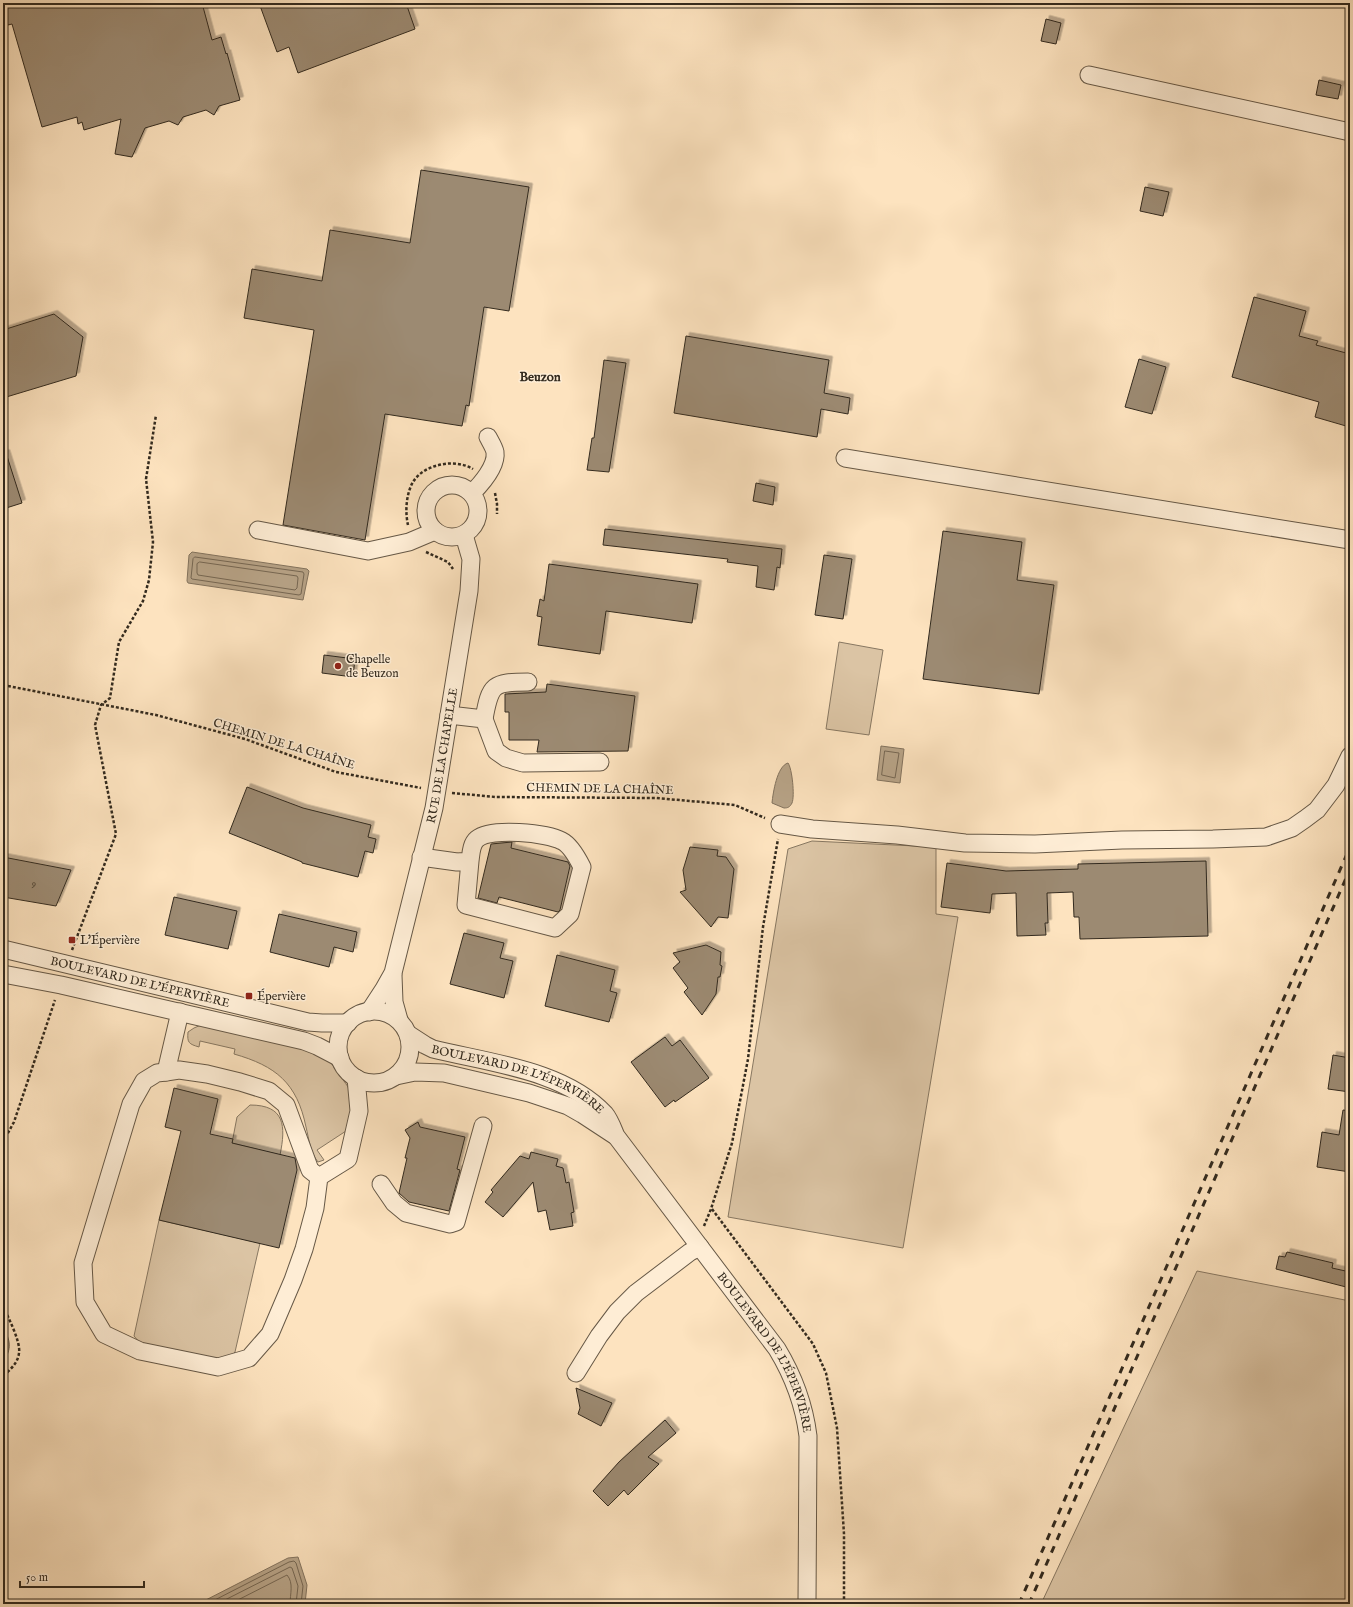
<svg xmlns="http://www.w3.org/2000/svg" width="1353" height="1607" font-family="'IM FELL English',serif">
<style>
.green{fill:#dbc4a4;stroke:#877761}
.water{fill:#b8a488;stroke:#83735e}
.lines{fill:none;stroke-linecap:round;stroke-linejoin:round}
.shore{stroke:#766753;stroke-width:1}
.building{fill:#9c8a72;stroke:#332a1e;filter:url(#shadow)}
.minor-casing{stroke:#665846;stroke-width:19}
.path{stroke:#332a1e;stroke-width:2.5;stroke-dasharray:3 2;stroke-linecap:butt}
.minor{stroke:#feedd5;stroke-width:17}
.rail{stroke:#332a1e;stroke-width:3;stroke-dasharray:7 7;stroke-linecap:butt}
.poi-dot{fill:#8f2418;stroke:#feedd5;stroke-width:1.5}
.labels{text-anchor:middle;dominant-baseline:central;stroke-width:3;stroke-linejoin:round;paint-order:stroke}
.number-label{font-size:10px;fill:#4d4233}
.poi-label{font-size:12px;fill:#332a1e;stroke:#feedd5;text-anchor:start}
.street-label{font-size:12px;fill:#332a1e;stroke:#feedd5}
.neighbourhood-label{font-size:13px;font-weight:bold;fill:#332a1e;stroke:#feedd5}
</style>
<defs>
<filter id="shadow"><feDropShadow dx="3.5" dy="-3.5" stdDeviation="0" flood-color="#0004"/></filter>
</defs>
<rect width="100%" height="100%" fill="#fde3bf"/>
<filter id="stains"><feTurbulence type="fractalNoise" baseFrequency=".005" numOctaves="4"/><feColorMatrix values="0 0 0 0 .2 0 0 0 0 .09 0 0 0 0 .02 0 0 0 .5 -.17"/></filter>
<radialGradient id="worn" r=".72"><stop offset=".6" stop-color="#630" stop-opacity="0"/><stop offset="1" stop-color="#630" stop-opacity=".3"/></radialGradient>
<path class="green" d="M839 642 883 650 869 735 826 729Z
M812 841 936 847V914L958 917 903 1248 728 1217 788 849Z
M201 1025C237 1033 276 1038 311 1052 316 1055 323 1056 328 1060 330 1061 348 1086 349 1089 354 1103 350 1117 346 1131L317 1150 324 1160 318 1162C310 1152 309 1139 306 1127 297 1083 276 1066 234 1054L235 1049 200 1041 199 1047C189 1044 187 1043 188 1032L194 1028Z
M250 1105C285 1105 286 1126 280 1155L232 1143 237 1117Z
M159 1220 260 1243 235 1352 230 1357 217 1361 140 1343 134 1336Z
M1197 1271 1350 1301V1604H1041Z"/>
<path class="water" d="M192 552 307 569 309 571 303 600 188 583 187 581 189 555Z
M881 746 904 749 900 783 877 780Z
M788 763C792 768 795 796 792 803 790 807 788 808 784 808L772 803C773 793 777 766 788 763Z
M3 1326C11 1343 12 1347 3 1363Z
M298 1557 307 1585 305 1604H198L288 1558Z"/>
<g class="lines">
<path class="shore" d="M195 557 303 572 304 574 301 594 299 595 192 579 191 578 193 559Z
M200 562 297 576 298 578 297 588 295 590 198 575 197 573V564Z
M885 751 899 753 895 778 882 775Z
M207 1604 289 1562 294 1561 296 1563 303 1586 301 1604
M217 1604 290 1567 292 1568 298 1586 296 1604
M230 1604 287 1575C294 1583 290 1594 290 1604"/>
</g>
<path class="building" d="M9 3H202L212 40 221 37 226 54 227 53 240 100 219 106 214 115 206 110 183 117 178 125 169 121 145 128 132 157 115 154 121 119 84 130 82 122 78 124 77 117 42 127 12 24 8 25 3 9V5Z
M259 3H406L415 29 298 73 289 47 277 52Z
M1046 19 1061 23 1056 44 1041 41Z
M1319 80 1341 85 1338 99 1316 95Z
M421 170 529 187 509 311 484 307 469 406 466 405 462 426 385 414 365 540 283 525 314 330 244 318 252 269 322 281 330 230 410 243Z
M1145 187 1169 192 1163 216 1140 211Z
M1254 297 1306 311 1299 336 1318 341 1316 345 1350 354V411L1346 426 1315 417 1319 402 1232 377Z
M54 314 83 337 76 376 3 398V330Z
M686 336 829 360 824 393 850 398 848 414 821 409 817 437 674 413Z
M1139 359 1166 367 1152 414 1125 407Z
M604 360 626 363 609 472 587 470 592 438H594Z
M6 453 22 503 3 509V454Z
M756 483 775 487 773 505 753 501Z
M605 529 782 549 780 568 777 567 774 590 756 587 758 566 727 562 728 559 603 545Z
M943 531 1022 542 1017 580 1054 585 1039 694 923 679Z
M824 555 852 559 843 619 815 615Z
M549 564 698 584 692 623 606 611 600 654 538 645 542 617 537 616 540 599 544 601Z
M324 655 355 659 353 677 322 673Z
M547 684 635 696 628 751 537 752 539 740H509V712H505V694L546 692Z
M247 787 303 808 371 825 368 837 376 839 373 853 365 851 358 877 302 863V862L229 833Z
M512 842 511 848 568 862 570 866 560 910 558 912 499 897 497 903 478 898 491 844Z
M690 847 718 850 717 856 726 857 734 869 728 918 718 917 711 927 680 892 686 890 683 870Z
M3 857 71 870 56 906 3 897Z
M1206 861 1208 936 1080 939 1079 917H1074L1073 892 1047 893 1048 923H1045L1046 935 1017 936 1016 893 992 894 990 913 941 907 947 863 1006 871 1078 869V864Z
M174 897 237 911 228 949 165 935Z
M279 914 357 932 353 952 334 947 329 967 270 952Z
M464 933 504 943 500 958 513 961 504 998 450 984Z
M706 945 721 952 720 965 722 966 720 977H718L716 994 702 1015 684 992 688 988 673 968 680 962 673 953Z
M557 955 615 970 610 991 617 993 609 1022 545 1006Z
M665 1037 672 1046 680 1040 709 1078 675 1102 674 1100 665 1107 631 1062Z
M1333 1055 1350 1058V1092L1328 1089Z
M174 1088 218 1099 210 1134 233 1139 232 1143 295 1158 297 1170 279 1248 159 1220 181 1131 165 1127Z
M1343 1110 1350 1111V1172L1317 1167 1322 1132 1339 1135Z
M418 1122 420 1127 465 1137 457 1169 460 1170 449 1211 409 1202 399 1193 407 1158H405L410 1138 405 1130Z
M531 1152 558 1159 556 1166 563 1168 566 1183 569 1182 574 1212 571 1213 573 1226 550 1230 546 1210 538 1212 533 1182 503 1217 485 1202 493 1192 491 1190 520 1156 529 1159Z
M1287 1252 1333 1263 1332 1268 1350 1272V1288L1276 1269 1279 1256 1285 1257Z
M576 1388 612 1403 601 1426 578 1414 580 1408Z
M665 1420 676 1433 648 1457 659 1464 628 1495 624 1490 608 1506 593 1491 619 1462Z"/>
<g class="lines">
<g class="minor-casing">
<g id="minor">
<path d="M1089 75 1350 132"/>
<path d="M845 458 1350 540"/>
<circle cx="452" cy="511" r="26"/>
<path d="M472 493C481 484 497 466 495 452 494 447 490 441 488 437"/>
<path d="M258 530 368 551 409 542 435 531"/>
<path d="M449 715 484 719 496 751 506 758 523 763 600 762"/>
<path d="M484 719C490 684 493 682 528 682"/>
<path d="M780 824 812 829 897 835 965 843 1035 844 1122 840 1213 839 1266 837 1292 828 1305 819 1317 810 1336 785 1350 756"/>
<path d="M421 857 457 862 470 861 466 905 555 928 570 914 582 867C578 859 570 845 562 841 547 833 491 827 477 839 471 844 471 854 470 861"/>
<path id="s1" d="M3 949 308 1022 322 1023H348"/>
<path d="M3 974 61 985 304 1041 317 1046 340 1058"/>
<path d="M393 975 394 1002 399 1020"/>
<circle cx="374" cy="1047" r="36"/>
<path id="s2" d="M369 1012 384 989 393 973 434 808 469 591 471 559 464 535"/>
<path id="s3" d="M408 1034 425 1045 433 1049C490 1063 564 1070 605 1114 610 1120 613 1129 616 1136L777 1349C794 1377 804 1404 808 1436L807 1604"/>
<path d="M166 1072 180 1012"/>
<path d="M396 1076 415 1072 444 1073 529 1093 568 1106 582 1114 614 1135"/>
<path d="M319 1177 315 1208 304 1249 293 1280 270 1334 249 1358 218 1367 140 1351 104 1334 85 1302 83 1263 131 1104 144 1081 157 1073 166 1072 179 1070 207 1074 240 1082 269 1091 286 1105 310 1170 319 1177 348 1159 359 1111 356 1078"/>
<path d="M381 1184 394 1203 406 1213 450 1224 456 1222 483 1126"/>
<path d="M576 1373 599 1336 617 1312 636 1293 690 1252 700 1247"/>
</g>
</g>
<path class="path" d="M495 493 497 504V514
M408 525C405 512 406 494 413 482 424 464 455 458 473 469
M426 552 448 562 453 569
M3 685 156 715 245 739 336 772 421 788
M452 793 496 797 656 798 735 805 765 818
M72 950 116 834 95 725 101 705 110 698 119 642 143 601 149 580 153 542 146 479 156 415
M3 1142 14 1122 55 1000
M712 1209 813 1344 826 1373 837 1428 844 1534V1604
M704 1226 711 1209 732 1143 748 1059 763 927 778 839
M3 1306C8 1317 21 1342 19 1353 18 1363 10 1370 3 1376"/>
<use href="#minor" class="minor"/>
<path class="rail" d="M1019 1604 1350 847
M1029 1604 1350 869"/>
</g>
<g class="poi-dot">
<circle cx="338" cy="666" r="4"/>
<rect x="68" y="936" width="8" height="8" rx="2"/>
<rect x="245" y="992" width="8" height="8" rx="2"/>
</g>
<g class="labels">
<g class="number-label">
<text x="34" y="884">9</text>
</g>
<g class="poi-label">
<text x="346" y="659">Chapelle<tspan x="346" dy="14">de Beuzon</tspan></text>
<text x="80" y="940">L'Épervière</text>
<text x="257" y="996">Épervière</text>
</g>
<g class="street-label">
<text transform="translate(284 744) rotate(17)">CHEMIN DE LA CHAÎNE</text>
<text stroke="none"><textPath href="#s2" startOffset="269">RUE DE LA CHAPELLE</textPath></text>
<text transform="translate(600 789) rotate(1)">CHEMIN DE LA CHAÎNE</text>
<text stroke="none"><textPath href="#s1" startOffset="141">BOULEVARD DE L'ÉPERVIÈRE</textPath></text>
<text stroke="none"><textPath href="#s3" startOffset="120">BOULEVARD DE L'ÉPERVIÈRE</textPath></text>
<text stroke="none"><textPath href="#s3" startOffset="505">BOULEVARD DE L'ÉPERVIÈRE</textPath></text>
</g>
<g class="neighbourhood-label">
<text x="540" y="377">Beuzon</text>
</g>
</g>
<rect width="1353" height="1607" fill="none" stroke="#fde3bf" stroke-width="16"/>
<rect x="4" y="4" width="1345" height="1599" fill="none" stroke="#332a1e" stroke-width="2"/>
<rect x="8" y="8" width="1337" height="1591" fill="none" stroke="#332a1e"/>
<path d="M20 1581v6h124v-6" fill="none" stroke="#332a1e" stroke-width="2"/>
<text x="26" y="1581" font-size="12" fill="#332a1e" stroke="#feedd5" stroke-width="3" paint-order="stroke">50 m</text>
<rect width="100%" height="100%" filter="url(#stains)"/>
<rect width="100%" height="100%" fill="url(#worn)"/>
</svg>
